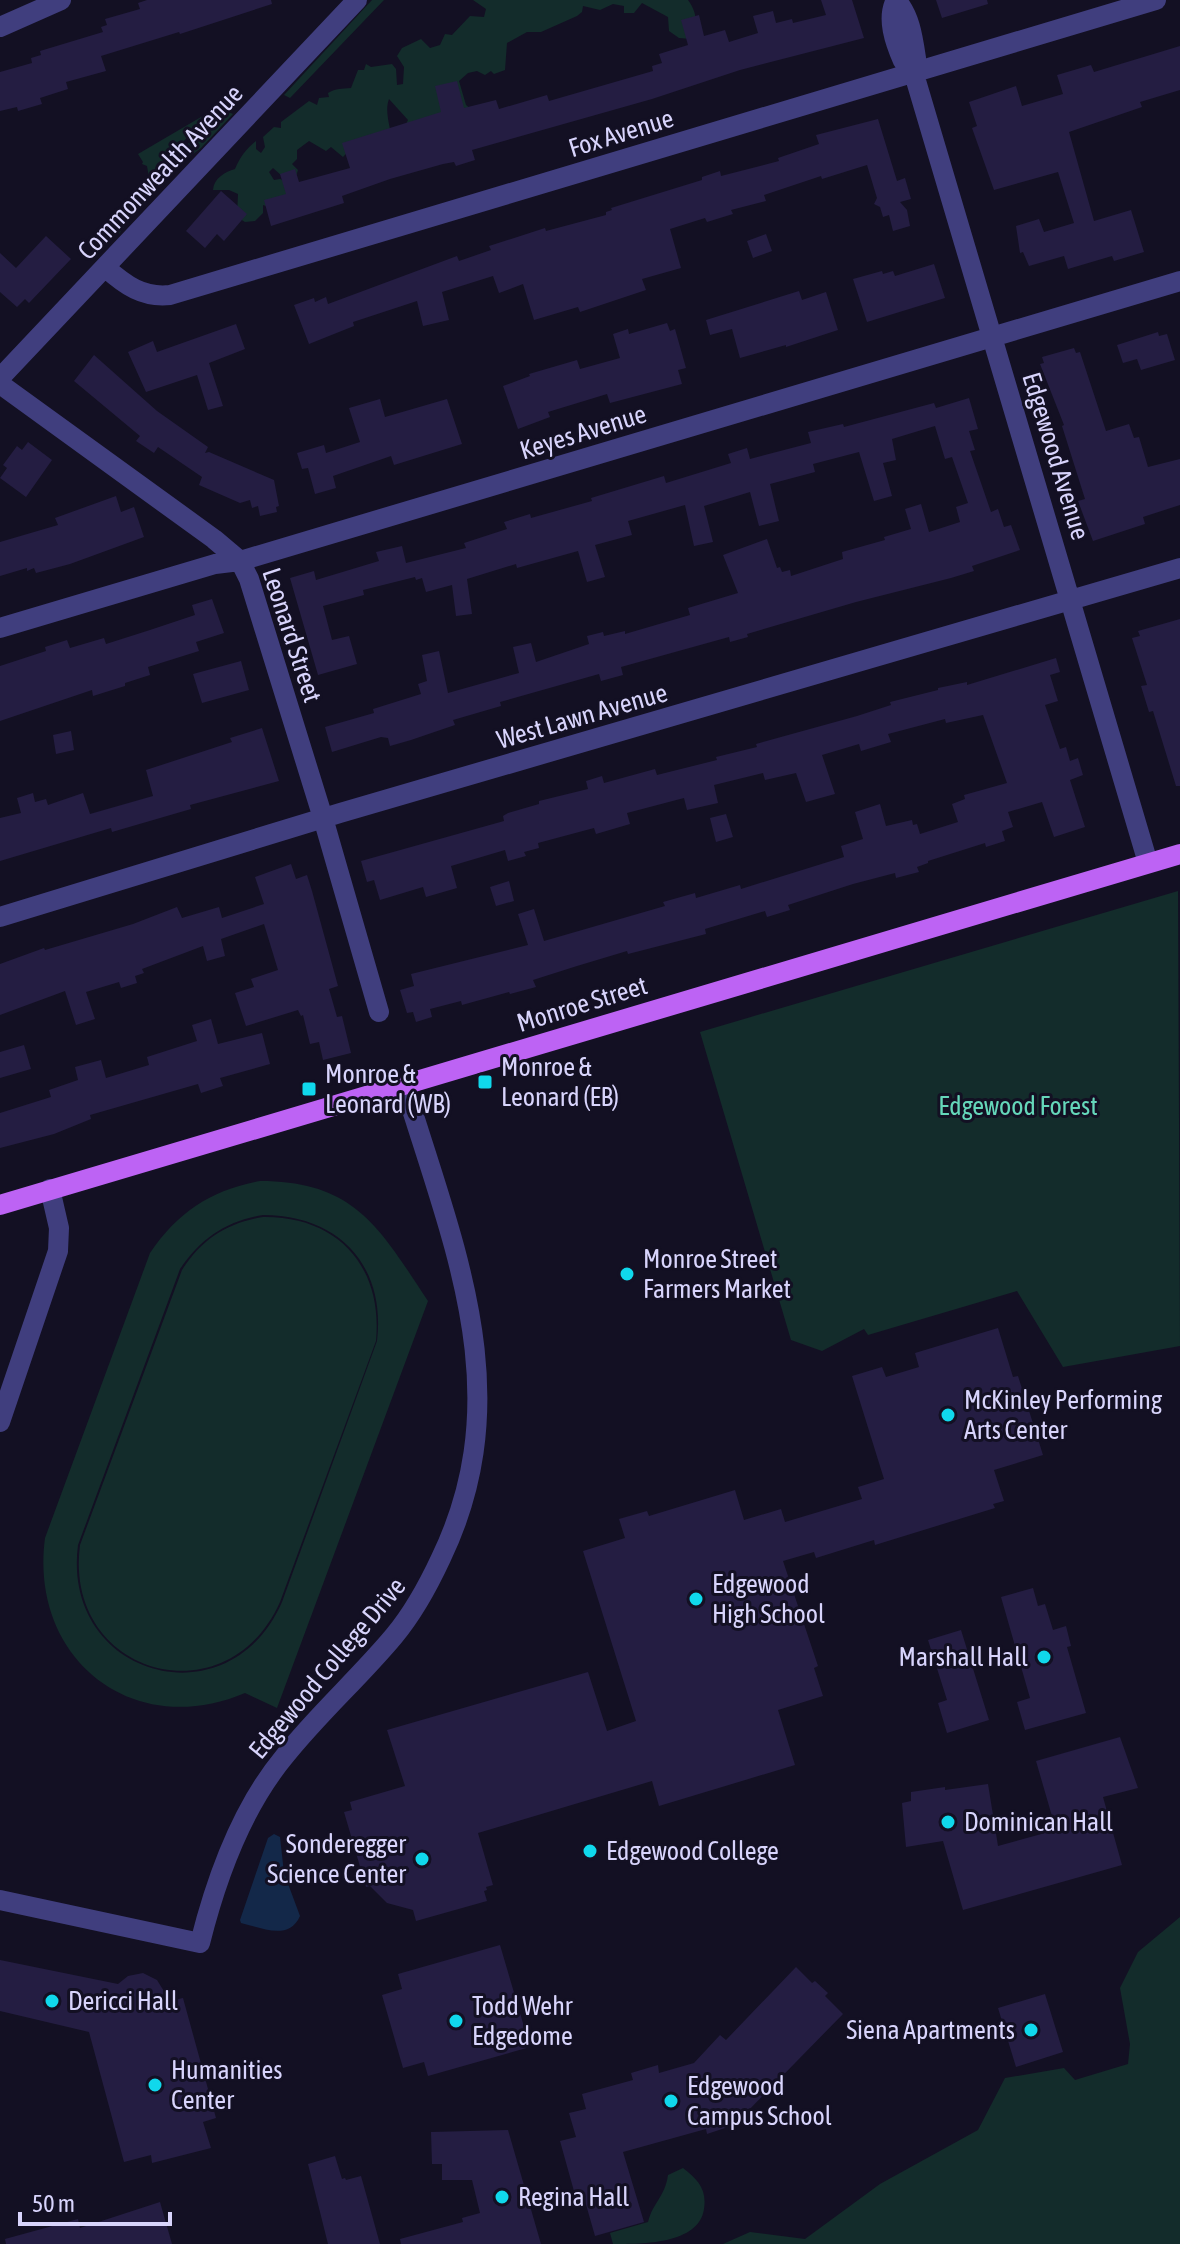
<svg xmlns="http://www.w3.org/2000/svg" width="1180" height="2244" font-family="'Asap Condensed',sans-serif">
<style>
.green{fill:#132c2b;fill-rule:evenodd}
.water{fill:#132849}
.building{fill:#241d42}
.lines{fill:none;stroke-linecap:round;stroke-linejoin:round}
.minor{stroke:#403e7e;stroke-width:20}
.major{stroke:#bd63f4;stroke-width:20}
.poi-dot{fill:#10d8ec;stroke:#131023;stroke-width:3}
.labels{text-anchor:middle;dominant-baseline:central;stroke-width:6;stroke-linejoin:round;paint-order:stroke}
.street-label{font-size:26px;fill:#d8d4fc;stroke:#131023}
.poi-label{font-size:26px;fill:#d8d4fc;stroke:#131023;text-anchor:start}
.park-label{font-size:26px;fill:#65d7ba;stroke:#131023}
</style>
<rect width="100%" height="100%" fill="#131023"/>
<path class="green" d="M372 0H384L290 98 284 95Z
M473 0H688C698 14 697 23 692 39L679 38 669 31 668 17 642 3 634 13H624V6L613 4 600 10 583 6 582 12 577 16 541 32H527L507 43 505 70 494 74 491 71 485 75 477 71 468 73 459 81 466 105 471 109 402 132 408 120 389 99C384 112 391 128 392 142L353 146 343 157 331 147 326 151 309 141 297 150V159L292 164 298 170 295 179 282 176 273 168 269 172 274 180 280 179 289 183 291 191 269 207 263 205V213L255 221 245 222 237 217 238 194 229 190H213C214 178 225 172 235 169 240 157 246 149 256 141V149L261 153 265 147 263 137 274 127 281 128V122L309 101 317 105 319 98 329 97 328 93C336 88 342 89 351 88L358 70H364L366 64 371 67 392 64 396 69 397 85 403 84 404 67 397 56 402 48 421 39 430 48 440 45 445 34 452 35 470 16 484 17 486 9Z
M221 109 233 114 201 148 180 164 136 211 119 234 109 227Z
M213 110 149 178 147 166 142 164 143 162 138 154Z
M1178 891 1180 1346 1063 1367 1017 1291 868 1335 864 1329 822 1351 791 1340 700 1032Z
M260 1181C356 1181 380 1229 428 1301L277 1708 245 1693C132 1741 29 1658 45 1538L150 1253C178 1212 211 1190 260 1181ZM263 1215C339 1215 386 1266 377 1341L282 1602C229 1724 61 1677 78 1545L180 1269C201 1238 227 1221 263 1215Z
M263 1217C338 1216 383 1267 376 1341L280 1602C227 1721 63 1675 80 1545L182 1270C202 1239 227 1223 263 1217Z
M1180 1917V2244H723L750 2232 805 2239 880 2184 978 2130 1005 2078 1064 2068 1075 2080 1128 2064 1130 2044 1120 1988 1138 1952Z
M683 2168C698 2180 707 2189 704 2209 699 2244 643 2244 613 2244L610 2233 648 2222C653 2202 665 2197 668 2175Z"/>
<path class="water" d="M274 1834 280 1837 284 1873 300 1916C289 1941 262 1928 241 1923L240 1920 268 1838Z"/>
<path class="building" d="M147 0H271L272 4 180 34 179 32 101 56 106 71 66 82 68 89 40 98 42 104 18 111 17 107 0 111V72L32 63 31 58 41 55 40 51 103 32 101 27 107 25 105 19 140 9 138 3Z
M821 0H852L864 38 740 70 652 99 472 150 475 160 456 166 454 162 443 164 390 179 342 196 344 203 271 226 264 200 286 194 280 174 295 169 299 182 350 168 342 143 441 112 435 86 457 81 464 108 496 100 499 109 547 95 549 101 653 71 652 66 662 63 659 54 688 45 681 20 699 15 704 36 725 30 729 42 758 33 753 16 773 11 776 23 792 19 793 23 826 15Z
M936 0H987L988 4 942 18Z
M1180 46V90L1140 102 1142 107 1069 132 1094 221 1131 210 1144 252 1114 261 1112 256 1068 269 1064 256 1029 266 1023 252 1020 253 1016 226 1039 219 1044 232 1074 223 1058 172 994 190 972 128 977 126 969 102 1016 86 1022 106 1063 94 1057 75 1091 65 1094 72Z
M878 119 897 181 905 178 911 199 900 202 907 210 910 226 893 231 889 215 883 217 880 207 874 204 877 198 867 165 822 179 821 176 764 195 766 201 731 210 733 214 707 222 705 218 670 229 681 268 642 279 646 290 580 312 578 307 534 320 523 284 499 293 493 276 442 292 449 320 423 326 417 301 353 322 354 326 309 344 294 305 314 298 315 302 326 297 328 304 457 256 459 261 491 250 489 246 545 228 546 231 606 215V212L612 210 611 208 702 180V177L720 171 721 176 779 161 778 158 819 144 816 135Z
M221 191 247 214 224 241 217 234 205 248 186 231Z
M766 234 772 251 753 258 747 241Z
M46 236 71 259 29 303 25 299 17 307 0 292V253L16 268Z
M934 264 945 298 867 322 853 279 882 271 883 274 893 271 895 276Z
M799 291 802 300 826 292 838 330 786 347V345L740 358 732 329 710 335 706 320Z
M667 323 670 331 675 329 686 368 678 370 682 384 610 403 607 394 548 412 550 417 518 429 503 386 530 376 529 374 577 360 580 369 620 358 613 334 628 329 629 334Z
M236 324 245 349 209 363 223 406 208 410 197 375 146 392 128 352 153 341 157 352Z
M1158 332 1159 336 1167 334 1175 360 1141 370 1137 359 1123 363 1117 345Z
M1074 348 1076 353 1080 352 1106 431 1129 424 1134 438 1139 437 1148 467 1180 459V505L1146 516 1143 517 1145 524 1093 541 1078 501 1085 499 1062 426 1064 425 1040 364 1044 363 1042 357Z
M94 355 157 411 208 447 205 453 209 452 274 480 279 506 276 507 277 512 260 516 258 506 252 508 250 500 240 503 199 485 202 477 158 447 154 453 136 441 140 436 74 381Z
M969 398 978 429 969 431 975 450 970 451 991 512 998 509 1004 527 1011 525 1020 550 972 566 974 571 951 578 856 602 747 634 748 637 730 642 729 637 621 667 623 675 601 681 599 674 500 702 501 706 453 720 455 725 411 740 390 746 388 738 381 737 332 752 325 727 374 713 373 709 421 694 418 684 427 681 422 655 439 651 448 693 519 673 513 647 531 643 536 662 589 644 587 636 603 632 604 636 625 631V634L690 615 688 608 738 593 723 555 767 539 777 568 780 567 782 572 790 570 791 576 843 559 842 552 885 540 884 537 911 529 905 509 921 504 929 532 960 522 956 507 968 503 952 457 945 459 935 426 892 439 896 460 883 463 892 496 874 501 859 452 813 464 815 472 770 484 779 521 759 526 750 492 704 506 713 542 694 546 685 505 628 521 632 535 595 545 605 577 587 582 578 551 517 568 516 564 467 579 472 614 456 616 452 585 426 592 422 578 416 580 415 577 363 590 364 595 323 606 332 640 349 636 357 664 318 675 290 578 314 571 316 580 379 561 376 552 402 546 406 563 466 548 464 543 507 529 504 522 530 514 531 518 592 501 591 498 664 476 666 483 731 463 728 454 747 448 750 459 811 443 808 432 843 424 844 427 934 403 936 408Z
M380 399 385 417 447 399 462 444 394 465 391 456 333 476 336 488 315 494 308 468 302 469 297 453 324 445 326 453 360 442 349 408Z
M28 442 52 460 26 497 0 478 7 468 3 465 17 446 22 450Z
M116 496 121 512 134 507 144 537 70 564 36 573 34 568 27 571V568L0 576V542L58 525 55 518Z
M212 599 224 633 196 642 199 651 148 667 150 675 125 683V686L93 696 92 690 0 721V666L46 651 45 647 67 640 70 648 104 638 106 644 150 630 195 615 192 605Z
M1180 619V786H1176L1153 711 1149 712 1141 686 1147 685 1132 638 1140 636 1138 631Z
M1056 658 1060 672 1050 675 1058 701 1045 705 1060 749 1066 747 1070 761 1078 758 1083 775 1070 780 1085 827 1054 837 1042 802 1008 812 1013 827 1002 831 1005 841 986 847 985 843 928 861V863L917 867 919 872 896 878 895 873 853 884 788 905 790 910 767 917 765 911 705 929 706 934 628 954 627 951 577 966 533 980 536 987 510 994 509 992 462 1005 461 1001 430 1009 432 1017 416 1022 413 1012 407 1013 400 990 414 986 411 974 528 945 518 914 534 909 544 941 665 906 663 902 695 893 696 898 740 885 741 889 844 857 841 846 863 839 855 812 880 804 886 826 912 820 913 825 917 824 920 834 958 822 952 804 965 799 964 795 1007 783 983 715 946 723 945 719 888 734 891 742 861 751 859 744 822 755 835 794 806 802 796 773 765 780 763 773 714 785 718 803 687 810 684 798 627 813 630 824 596 834 594 828 538 843 539 848 524 852 526 856 508 861 505 850 451 866 457 888 426 897 423 887 380 900 374 880 367 882 361 861 504 821 503 816 508 813 539 804V801L588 789 586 781 602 776 604 783 655 769 657 775 717 760 716 757 757 747 756 744 857 716 891 705 890 702 938 690V688L967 682V685Z
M241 661 249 690 202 703 193 674Z
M262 728 279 781 190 805 191 809 112 832 111 828 0 861V818L21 813 17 798 33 793 35 802 46 799 48 805 83 793 90 814 153 796 146 770 232 742 230 738Z
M71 731 74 750 56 754 53 735Z
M726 814 733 837 716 842 710 818Z
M291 864 296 879 307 875 312 891 338 986 329 989 337 1017 342 1016 351 1053 323 1060 319 1042 310 1044 303 1015 301 1016 298 1010 246 1026 235 993 254 987 251 979 278 970 264 924 221 939 225 956 207 961 203 946 142 969 144 973 135 976 137 983 121 988 119 982 86 992 95 1019 76 1025 65 991 0 1015V964L44 948 45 950 133 924 177 907 182 918 219 907 222 918 264 904 255 877Z
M509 881 514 901 496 906 490 887Z
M211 1019 218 1044 262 1033 270 1064 220 1078 223 1086 201 1093 198 1084 90 1115 91 1119 54 1134 0 1148V1113L51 1097 49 1090 78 1080 75 1067 101 1060 106 1078 149 1065 147 1057 197 1041 192 1025Z
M24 1045 31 1069 0 1078V1052Z
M998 1328 1013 1377 1018 1376 1043 1455 994 1470 1004 1501 993 1504 995 1508 875 1545 874 1540 816 1558 814 1552 783 1561 818 1666 814 1668 823 1696 778 1710 795 1765 659 1806 652 1781 478 1833 493 1885 486 1887 487 1890 484 1891 487 1901 416 1921 413 1910 387 1903 370 1886 366 1887 344 1812 352 1810 350 1802 405 1786 387 1730 588 1672 607 1731 636 1721 583 1551 625 1538 619 1519 647 1511 649 1516 735 1490 744 1520 781 1509 785 1522 862 1499 858 1487 884 1479 852 1376 882 1367 886 1377 919 1367 915 1353Z
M1033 1588 1038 1606 1045 1604 1053 1630 1066 1626 1071 1646 1067 1647 1086 1713 1025 1730 1017 1702 1030 1698 1001 1597Z
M961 1630 989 1720 947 1733 938 1703 947 1700 928 1640Z
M1120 1737 1138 1788 1103 1797 1122 1865 963 1910 943 1841 906 1847 902 1803 911 1801V1792L945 1787V1790L988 1784 998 1846 1056 1830 1036 1761Z
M500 1945 530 2047 428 2076 424 2062 403 2068 382 1995 402 1989 398 1974Z
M0 1960 118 1984 128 1976 143 1973 157 1980 170 2001 183 1998 216 2118 203 2122 211 2148 152 2163 151 2155 124 2162 89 2032 0 2011Z
M796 1967 812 1983 815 1981 828 1993 825 1996 843 2014 744 2115 746 2121 707 2134 706 2129 623 2152 644 2222 595 2236 585 2201 577 2202 560 2141 576 2137 569 2113 586 2109 582 2094 633 2080 631 2073 658 2065 659 2073 694 2063 720 2035 726 2040Z
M1045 1994 1063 2052 1016 2067 998 2008Z
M508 2130 541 2244H401L400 2239 463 2222 462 2218 480 2213 472 2180H442V2164H432L431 2132Z
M335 2156 342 2179 345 2178 346 2180 361 2176 380 2244H328L308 2164Z
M160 2202 172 2244H6L5 2239 78 2219 80 2228Z"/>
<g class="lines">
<path class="minor" d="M896 0C910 15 913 38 916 58L912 65 914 74 1148 863
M896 0C886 18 895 43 903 61L912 65
M0 27 61 0
M106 268C125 285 143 298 170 295L1156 0
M0 378 357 0
M0 384 214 539 240 561 249 579 323 818 379 1012
M0 628 215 564 240 561 1180 281
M0 917 340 813 1180 568
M0 1422 58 1251 59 1228 50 1189
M0 1900 200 1943C216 1879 241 1809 284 1757 318 1714 359 1678 394 1636 414 1612 428 1586 441 1558 520 1394 453 1245 404 1084"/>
<path class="major" d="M0 1205 1180 854"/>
</g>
<g class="poi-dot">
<rect x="477" y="1074" width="16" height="16" rx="4"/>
<rect x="301" y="1081" width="16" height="16" rx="4"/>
<circle cx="627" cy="1274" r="8"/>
<circle cx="948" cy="1415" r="8"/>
<circle cx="696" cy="1599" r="8"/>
<circle cx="1044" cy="1657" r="8"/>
<circle cx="948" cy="1822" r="8"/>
<circle cx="590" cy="1851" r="8"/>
<circle cx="422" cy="1859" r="8"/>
<circle cx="52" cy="2001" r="8"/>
<circle cx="456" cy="2021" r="8"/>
<circle cx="1031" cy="2030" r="8"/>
<circle cx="155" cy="2085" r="8"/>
<circle cx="671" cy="2101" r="8"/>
<circle cx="502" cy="2197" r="8"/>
</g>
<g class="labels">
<g class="street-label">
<text transform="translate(621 133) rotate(-17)">Fox Avenue</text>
<text transform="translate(160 172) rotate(-47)">Commonwealth Avenue</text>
<text transform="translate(583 432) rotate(-17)">Keyes Avenue</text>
<text transform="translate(1056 456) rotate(73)">Edgewood Avenue</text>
<text transform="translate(292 635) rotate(72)">Leonard Street</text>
<text transform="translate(582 716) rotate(-16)">West Lawn Avenue</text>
<text transform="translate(582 1004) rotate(-17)">Monroe Street</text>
<text transform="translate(327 1668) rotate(-50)">Edgewood College Drive</text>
</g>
<g class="poi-label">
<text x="501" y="1067">Monroe &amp;<tspan x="501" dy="30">Leonard (EB)</tspan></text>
<text x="325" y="1074">Monroe &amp;<tspan x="325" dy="30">Leonard (WB)</tspan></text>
<text x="643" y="1259">Monroe Street<tspan x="643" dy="30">Farmers Market</tspan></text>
<text x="964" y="1400">McKinley Performing<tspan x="964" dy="30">Arts Center</tspan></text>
<text x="712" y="1584">Edgewood<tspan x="712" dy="30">High School</tspan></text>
<text x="1028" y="1657" text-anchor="end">Marshall Hall</text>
<text x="964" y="1822">Dominican Hall</text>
<text x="406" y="1844" text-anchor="end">Sonderegger<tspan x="406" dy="30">Science Center</tspan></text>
<text x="606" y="1851">Edgewood College</text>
<text x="68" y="2001">Dericci Hall</text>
<text x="472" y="2006">Todd Wehr<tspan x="472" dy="30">Edgedome</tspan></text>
<text x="1015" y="2030" text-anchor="end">Siena Apartments</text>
<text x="171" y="2070">Humanities<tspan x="171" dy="30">Center</tspan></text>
<text x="687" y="2086">Edgewood<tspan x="687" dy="30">Campus School</tspan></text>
<text x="518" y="2197">Regina Hall</text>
</g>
<g class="park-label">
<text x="1018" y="1106">Edgewood Forest</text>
</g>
</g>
<path d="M20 2212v12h150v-12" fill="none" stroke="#d8d4fc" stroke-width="4"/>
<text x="32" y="2212" font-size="24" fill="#d8d4fc" stroke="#131023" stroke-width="6" paint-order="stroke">50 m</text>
</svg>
